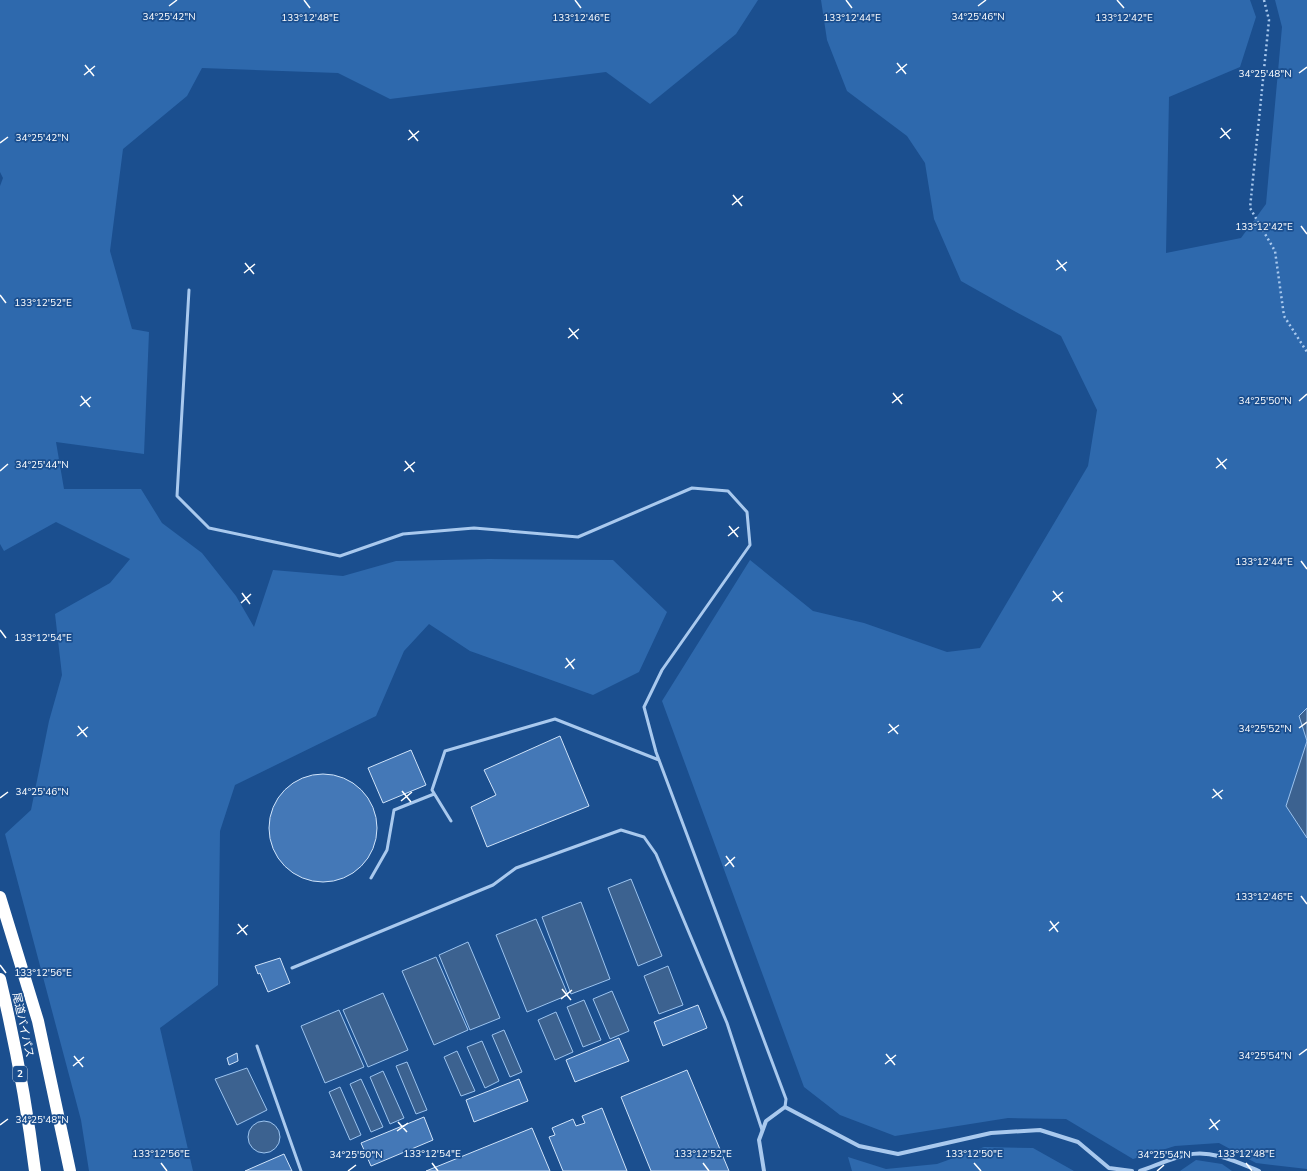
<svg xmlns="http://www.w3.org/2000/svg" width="1307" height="1171" font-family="'Nunito Sans','Noto Sans JP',sans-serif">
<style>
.green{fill:#2e69ad}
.water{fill:#3c6290;stroke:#9cc4f0}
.building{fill:#4478b7;stroke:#cfe3fa}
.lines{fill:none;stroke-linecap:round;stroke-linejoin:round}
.path{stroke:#a9c9ee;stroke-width:2.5;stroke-dasharray:2 3;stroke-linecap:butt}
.service{stroke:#a9c9ee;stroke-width:3}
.minor{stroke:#a9c9ee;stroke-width:4}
.motorway{stroke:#fff;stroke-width:12}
.ticks{fill:none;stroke:#fff;stroke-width:1.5}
.labels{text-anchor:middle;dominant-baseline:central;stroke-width:3.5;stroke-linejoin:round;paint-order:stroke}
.shield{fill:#1b4f8f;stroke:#bbcadd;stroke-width:1}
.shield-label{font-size:10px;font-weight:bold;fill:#fff}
.street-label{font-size:11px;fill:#fff;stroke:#1b4f8f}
.ticks-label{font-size:10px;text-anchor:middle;fill:#fff;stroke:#1b4f8f;stroke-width:3.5;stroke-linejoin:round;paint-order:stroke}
</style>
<rect width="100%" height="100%" fill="#1b4f8f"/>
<path class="green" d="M0 0H758L736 34 650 104 606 72 390 99 338 73 202 68 187 96 123 149 110 251 132 329 149 332 144 454 56 442 64 489H141L162 523 202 553 236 596 254 627 273 570 343 576 396 561 489 559 613 560 667 612 639 672 593 695 470 651 429 624 404 651 376 716 235 785 220 831 218 985 160 1028 193 1171H89L81 1120 5 834 31 810 49 721 62 675 55 614 110 583 130 559 56 522 4 551 0 544V186L3 178 0 172Z
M821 0H1250L1256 17 1240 67 1169 97 1166 253 1241 238 1266 204 1282 27 1275 0H1307V708L1299 716 1307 741 1286 806 1307 838V1169L1256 1163 1219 1143 1175 1146 1133 1159 1066 1119 1008 1118 895 1136 840 1115 804 1087 662 701 750 560 813 611 864 623 947 652 980 648 1088 466 1097 410 1061 336 1016 312 961 281 934 219 925 163 907 136 847 91 827 40Z
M984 1147 1033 1148 1074 1171H852L848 1157 886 1169 937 1164Z
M1196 1160 1222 1164 1232 1171H1180Z"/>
<path class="water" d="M1307 708V838L1286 806 1307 741 1299 716Z
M631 879 662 956 638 966 608 888Z
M581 902 610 979 571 994 542 917Z
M536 919 568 995 527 1012 496 935Z
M468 942 500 1018 470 1030 439 955Z
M436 957 468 1030 434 1045 402 971Z
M668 966 683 1005 659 1014 644 976Z
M612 991 629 1031 610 1039 593 999Z
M383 993 408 1050 368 1067 343 1010Z
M584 1000 601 1040 583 1047 567 1007Z
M339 1010 364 1067 325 1083 301 1026Z
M556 1012 573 1052 555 1060 538 1020Z
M504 1030 522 1072 510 1077 492 1035Z
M482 1041 499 1081 485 1088 467 1047Z
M457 1051 475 1091 461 1096 444 1057Z
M407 1062 427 1110 416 1114 396 1066Z
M247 1068 267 1110 237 1125 215 1079Z
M383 1071 404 1118 390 1124 370 1077Z
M361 1079 383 1127 371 1132 350 1084Z
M340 1087 361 1135 350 1140 329 1092Z
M248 1137a16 16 0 1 1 32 0a16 16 0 1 1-32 0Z"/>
<path class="building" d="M560 736 589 806 487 847 471 807 496 795 484 770Z
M411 750 426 785 383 803 368 768Z
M269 828a54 54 0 1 1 108 0a54 54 0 1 1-108 0Z
M280 958 290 983 268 992 260 973 258 974 255 966Z
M698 1005 707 1028 663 1046 654 1022Z
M619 1038 629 1061 575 1082 566 1060Z
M237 1053 238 1061 229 1065 227 1058Z
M687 1070 729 1171H651L621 1097Z
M519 1079 528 1101 474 1122 466 1100Z
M602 1108 627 1171H563L549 1137 555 1135 552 1128 573 1119 576 1126 585 1123 582 1116Z
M424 1117 433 1140 371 1166 361 1143Z
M532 1128 550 1171H426Z
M284 1154 292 1171H245Z"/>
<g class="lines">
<path class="path" d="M1264 0 1269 20 1250 208 1275 251 1284 316 1307 352"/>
<path class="service" d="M189 290 177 496 209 528 340 556 403 534 474 528 578 537 692 488 728 491 747 512 750 545 662 670 644 707 656 752 786 1099 785 1107
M451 821 432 790 445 751 555 719 659 760
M371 878 387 850 394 810 434 794
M292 968 493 885 516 868 621 830 644 837 656 854 727 1023 762 1130
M257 1046 301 1171"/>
<path class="minor" d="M764 1171 759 1140 766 1121 785 1107 859 1146 898 1154 991 1133 1040 1130 1078 1142 1109 1168 1132 1171
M1140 1171C1155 1166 1171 1158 1187 1155 1211 1149 1237 1162 1259 1171"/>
<path class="motorway" d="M0 897 38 1021 70 1171
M0 979C15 1042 27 1106 35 1171"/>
</g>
<path class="ticks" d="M304 0 310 8M575 0 581 8M846 0 852 8M1117 0 1124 8M169 6 177 0M978 6 986 0M897 63 906 74M85 65 94 76M896 73 907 64M1299 73 1307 67M84 75 95 66M1221 128 1230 139M409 130 418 141M1220 138 1231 129M408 140 419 131M0 143 8 137M733 195 742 206M732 205 743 196M1301 226 1307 234M1057 260 1066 271M245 263 254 274M1056 270 1067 262M244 273 255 264M0 295 6 303M569 328 578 339M568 338 579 329M893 393 902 404M81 396 90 407M1299 401 1307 394M892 403 903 394M80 406 91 397M1217 458 1226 469M405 461 414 472M1216 468 1227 459M0 471 8 464M404 471 415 462M729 526 738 537M728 536 739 527M1301 561 1307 569M1053 591 1062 602M242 593 250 604M1052 601 1063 592M241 603 251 594M0 630 6 638M566 658 574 669M565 668 575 659M889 724 898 734M78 726 87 737M1299 728 1307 722M888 733 899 725M77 736 88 727M1213 789 1222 799M402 791 411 802M0 798 8 792M1212 798 1223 790M401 801 412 792M726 856 734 867M725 866 735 857M1301 896 1307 904M1050 921 1058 932M238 924 247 935M1049 931 1059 922M237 934 248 925M0 965 6 973M562 989 571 1000M561 999 572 990M886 1054 895 1065M1299 1055 1307 1049M74 1056 83 1067M885 1064 896 1055M73 1066 84 1057M1210 1119 1218 1130M398 1122 407 1132M0 1125 8 1119M1209 1129 1220 1120M397 1131 408 1123M161 1163 167 1171M432 1163 438 1171M703 1163 709 1171M974 1163 981 1171M1246 1163 1252 1171M348 1171 356 1165M1157 1171 1164 1165"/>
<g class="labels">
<rect class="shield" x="13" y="1066" width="14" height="16" rx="3"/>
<g class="shield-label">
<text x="20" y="1074">2</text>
</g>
<g class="street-label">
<text transform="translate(23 1025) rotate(78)">尾道バイパス</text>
</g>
</g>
<g class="ticks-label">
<text x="978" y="20">34°25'46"N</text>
<text x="169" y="20">34°25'42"N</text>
<text x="310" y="21">133°12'48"E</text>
<text x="581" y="21">133°12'46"E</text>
<text x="852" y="21">133°12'44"E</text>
<text x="1124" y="21">133°12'42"E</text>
<text x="1265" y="77">34°25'48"N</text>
<text x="42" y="141">34°25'42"N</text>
<text x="1264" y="230">133°12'42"E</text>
<text x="43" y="306">133°12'52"E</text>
<text x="1265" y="404">34°25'50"N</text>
<text x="42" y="468">34°25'44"N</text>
<text x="1264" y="565">133°12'44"E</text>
<text x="43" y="641">133°12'54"E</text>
<text x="1265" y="732">34°25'52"N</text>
<text x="42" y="795">34°25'46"N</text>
<text x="1264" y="900">133°12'46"E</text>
<text x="43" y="976">133°12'56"E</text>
<text x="1265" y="1059">34°25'54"N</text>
<text x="42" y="1123">34°25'48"N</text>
<text x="161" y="1157">133°12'56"E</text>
<text x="432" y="1157">133°12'54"E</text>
<text x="703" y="1157">133°12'52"E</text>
<text x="974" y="1157">133°12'50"E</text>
<text x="1246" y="1157">133°12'48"E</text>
<text x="356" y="1158">34°25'50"N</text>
<text x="1164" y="1158">34°25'54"N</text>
</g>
</svg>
